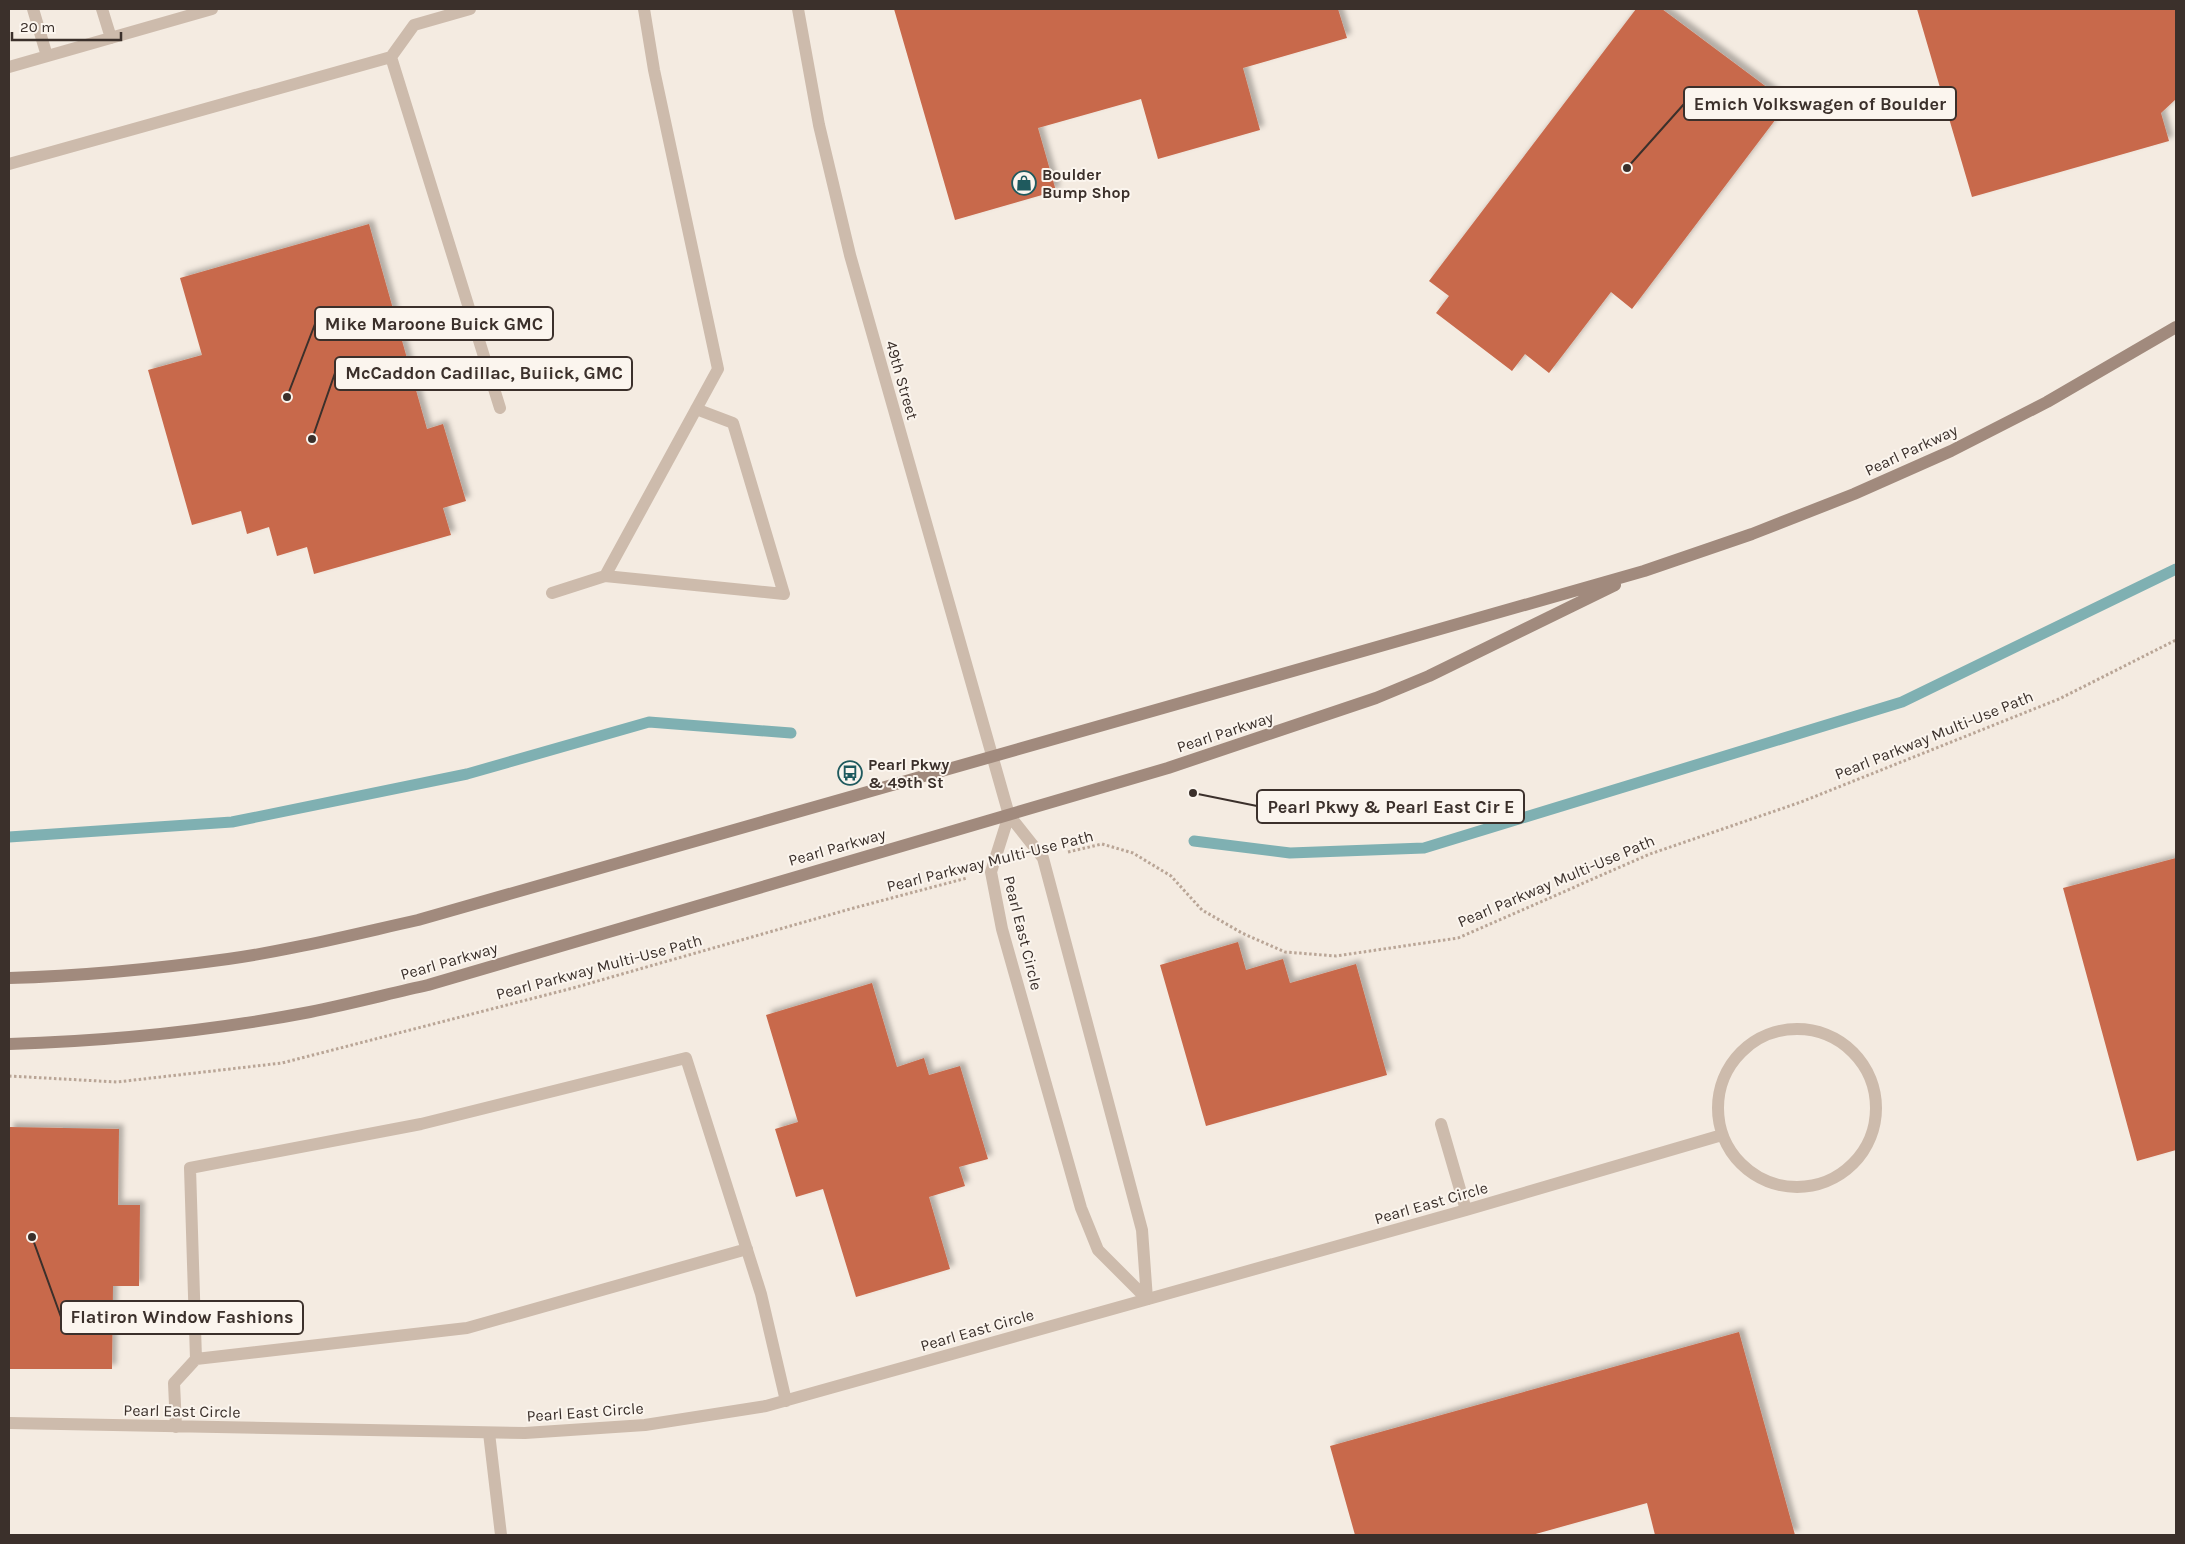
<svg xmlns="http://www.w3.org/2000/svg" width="2185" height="1544" font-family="Karla,sans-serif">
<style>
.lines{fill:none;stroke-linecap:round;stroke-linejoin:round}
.stream{stroke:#7fb0b2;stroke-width:11}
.building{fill:#c8694b;filter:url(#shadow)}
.path{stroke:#b9a596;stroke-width:3;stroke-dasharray:2.5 2.5;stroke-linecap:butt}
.lane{stroke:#cdbbac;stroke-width:12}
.street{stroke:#cdbbac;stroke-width:12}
.secondary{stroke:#a18a7d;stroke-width:12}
.labels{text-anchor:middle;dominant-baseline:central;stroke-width:4;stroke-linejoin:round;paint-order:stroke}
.poi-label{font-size:16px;font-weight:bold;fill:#3b302b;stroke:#fbf5ee;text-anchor:start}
.street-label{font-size:16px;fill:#3b302b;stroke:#fbf5ee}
.leader{fill:none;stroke:#3b302b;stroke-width:2}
.callout-dot{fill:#3b302b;stroke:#fbf5ee;stroke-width:2}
.callout{fill:#fbf5ee;stroke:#3b302b;stroke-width:2}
.callout-label{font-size:18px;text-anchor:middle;font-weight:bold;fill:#3b302b}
</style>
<defs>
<filter id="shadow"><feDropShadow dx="4.5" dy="-4.5" stdDeviation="2.5" flood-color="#0004"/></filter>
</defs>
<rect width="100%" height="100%" fill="#f4ebe1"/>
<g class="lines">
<path class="stream" d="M9 837 232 822 467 774 649 722 791 733
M1194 841 1290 853 1424 848 1902 702 2176 569"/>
</g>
<path class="building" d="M894 9H1338L1347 38 1243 68 1260 130 1158 159 1141 99 1038 128 1056 191 955 220Z
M1636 9H1662L1788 103 1632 309 1611 292 1549 373 1525 354 1512 371 1436 313 1449 296 1429 281Z
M1917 9H2176V99L2161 113 2169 141 1972 197Z
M369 224 427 429 443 424 466 501 443 508 451 535 314 574 307 547 277 556 269 527 247 534 241 511 192 525 148 370 202 355 180 278Z
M2176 858V1150L2137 1161 2063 888Z
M1238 942 1246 970 1283 959 1290 983 1356 964 1387 1075 1206 1126 1160 965Z
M872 983 897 1067 924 1058 929 1075 960 1066 988 1159 959 1167 965 1186 929 1197 950 1269 856 1297 823 1189 796 1197 775 1129 798 1122 766 1015Z
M9 1127 119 1129 118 1205H140L139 1286H113L112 1369H9Z
M1739 1332 1795 1535H1655L1647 1503 1532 1535H1355L1330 1446Z"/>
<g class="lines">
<path class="path" d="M1068 852 1102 844 1133 853 1171 876 1202 910 1242 933 1285 952 1336 956 1458 938 1650 854 1801 802 2059 699 2176 640
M9 1076 117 1082 282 1063 573 988 850 909 967 878"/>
<path class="lane" d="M33 9 47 56
M102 9 111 38
M391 57 500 408
M9 67 212 9
M9 164 391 57 414 25 470 9
M605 576 784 594 733 423 696 409
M552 593 605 576 718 369 654 70 644 9
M1718 1108a79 79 0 1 1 158 0a79 79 0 1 1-158 0Z
M1441 1124 1466 1210
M747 1249 467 1328 196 1359 190 1168 421 1124 686 1058 761 1294 786 1401
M9 1423 525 1433 645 1425 766 1406 1466 1210 1722 1135
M176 1427 174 1383 196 1359
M489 1433 501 1535"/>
<path class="street" d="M798 9 819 125 850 255 1009 815 1043 858 1142 1230 1147 1299
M1009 815 991 872 1002 929 1081 1208 1098 1250 1147 1299"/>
<path class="secondary" d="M9 978C82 976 155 969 228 959 292 950 355 934 418 920L1644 571 1752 534 1854 494 1951 451 2047 402 2176 327
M9 1044C109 1041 211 1031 310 1012 349 1004 388 994 428 985L1168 768 1376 698 1429 676 1615 585"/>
</g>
<defs>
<g id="shop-ring" transform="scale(1.25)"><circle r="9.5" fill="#fbf5ee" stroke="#1f5a5e" stroke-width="1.5"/><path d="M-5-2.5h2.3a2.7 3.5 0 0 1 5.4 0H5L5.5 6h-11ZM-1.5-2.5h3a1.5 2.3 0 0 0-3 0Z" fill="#1f5a5e"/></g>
<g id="bus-ring" transform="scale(1.25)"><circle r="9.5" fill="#fbf5ee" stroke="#1f5a5e" stroke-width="1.5"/><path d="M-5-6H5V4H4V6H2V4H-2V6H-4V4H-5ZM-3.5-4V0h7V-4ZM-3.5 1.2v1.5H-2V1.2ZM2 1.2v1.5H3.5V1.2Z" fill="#1f5a5e"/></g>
</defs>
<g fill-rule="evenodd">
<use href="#shop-ring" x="1024" y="183"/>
<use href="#bus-ring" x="850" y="773"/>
</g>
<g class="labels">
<g class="poi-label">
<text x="1042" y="174">Boulder<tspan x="1042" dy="18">Bump Shop</tspan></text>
<text x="868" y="764">Pearl Pkwy<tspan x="868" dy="18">&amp; 49th St</tspan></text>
</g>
<g class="street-label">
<text transform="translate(902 380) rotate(74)">49th Street</text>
<text transform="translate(1911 450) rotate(-25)">Pearl Parkway</text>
<text transform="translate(1225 732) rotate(-18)">Pearl Parkway</text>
<text transform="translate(1934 735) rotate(-22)">Pearl Parkway Multi-Use Path</text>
<text transform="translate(837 847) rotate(-16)">Pearl Parkway</text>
<text transform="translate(990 861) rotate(-14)">Pearl Parkway Multi-Use Path</text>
<text transform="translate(1556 881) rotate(-23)">Pearl Parkway Multi-Use Path</text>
<text transform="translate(1023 933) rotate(76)">Pearl East Circle</text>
<text transform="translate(449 961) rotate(-16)">Pearl Parkway</text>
<text transform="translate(599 967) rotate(-15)">Pearl Parkway Multi-Use Path</text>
<text transform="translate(1431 1203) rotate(-16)">Pearl East Circle</text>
<text transform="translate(977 1330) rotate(-16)">Pearl East Circle</text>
<text transform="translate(182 1411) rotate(1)">Pearl East Circle</text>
<text transform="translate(585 1412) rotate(-4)">Pearl East Circle</text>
</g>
</g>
<path class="leader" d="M1627 168L1684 104M287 397L315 324M312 439L335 373M1193 793L1257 806M32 1237L61 1317"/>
<g class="callout-dot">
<circle cx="1627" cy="168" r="5"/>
<circle cx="287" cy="397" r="5"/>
<circle cx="312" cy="439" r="5"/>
<circle cx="1193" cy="793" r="5"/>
<circle cx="32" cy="1237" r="5"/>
</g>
<g class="callout">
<rect x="1684" y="87" width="272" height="33" rx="5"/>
<rect x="315" y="307" width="238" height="33" rx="5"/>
<rect x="335" y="357" width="297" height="33" rx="5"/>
<rect x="1257" y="790" width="267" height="33" rx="5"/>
<rect x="61" y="1301" width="242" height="33" rx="5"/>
</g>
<g class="callout-label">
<text x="1820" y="110">Emich Volkswagen of Boulder</text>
<text x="434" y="330">Mike Maroone Buick GMC</text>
<text x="484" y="379">McCaddon Cadillac, Buiick, GMC</text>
<text x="1391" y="813">Pearl Pkwy &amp; Pearl East Cir E</text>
<text x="182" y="1323">Flatiron Window Fashions</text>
</g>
<rect width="2185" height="1544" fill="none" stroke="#3b302b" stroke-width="20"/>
<path d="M12 32v8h109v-8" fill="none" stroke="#3b302b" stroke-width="2.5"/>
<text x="20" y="32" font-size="15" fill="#3b302b" stroke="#fbf5ee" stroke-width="4" paint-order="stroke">20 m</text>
</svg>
